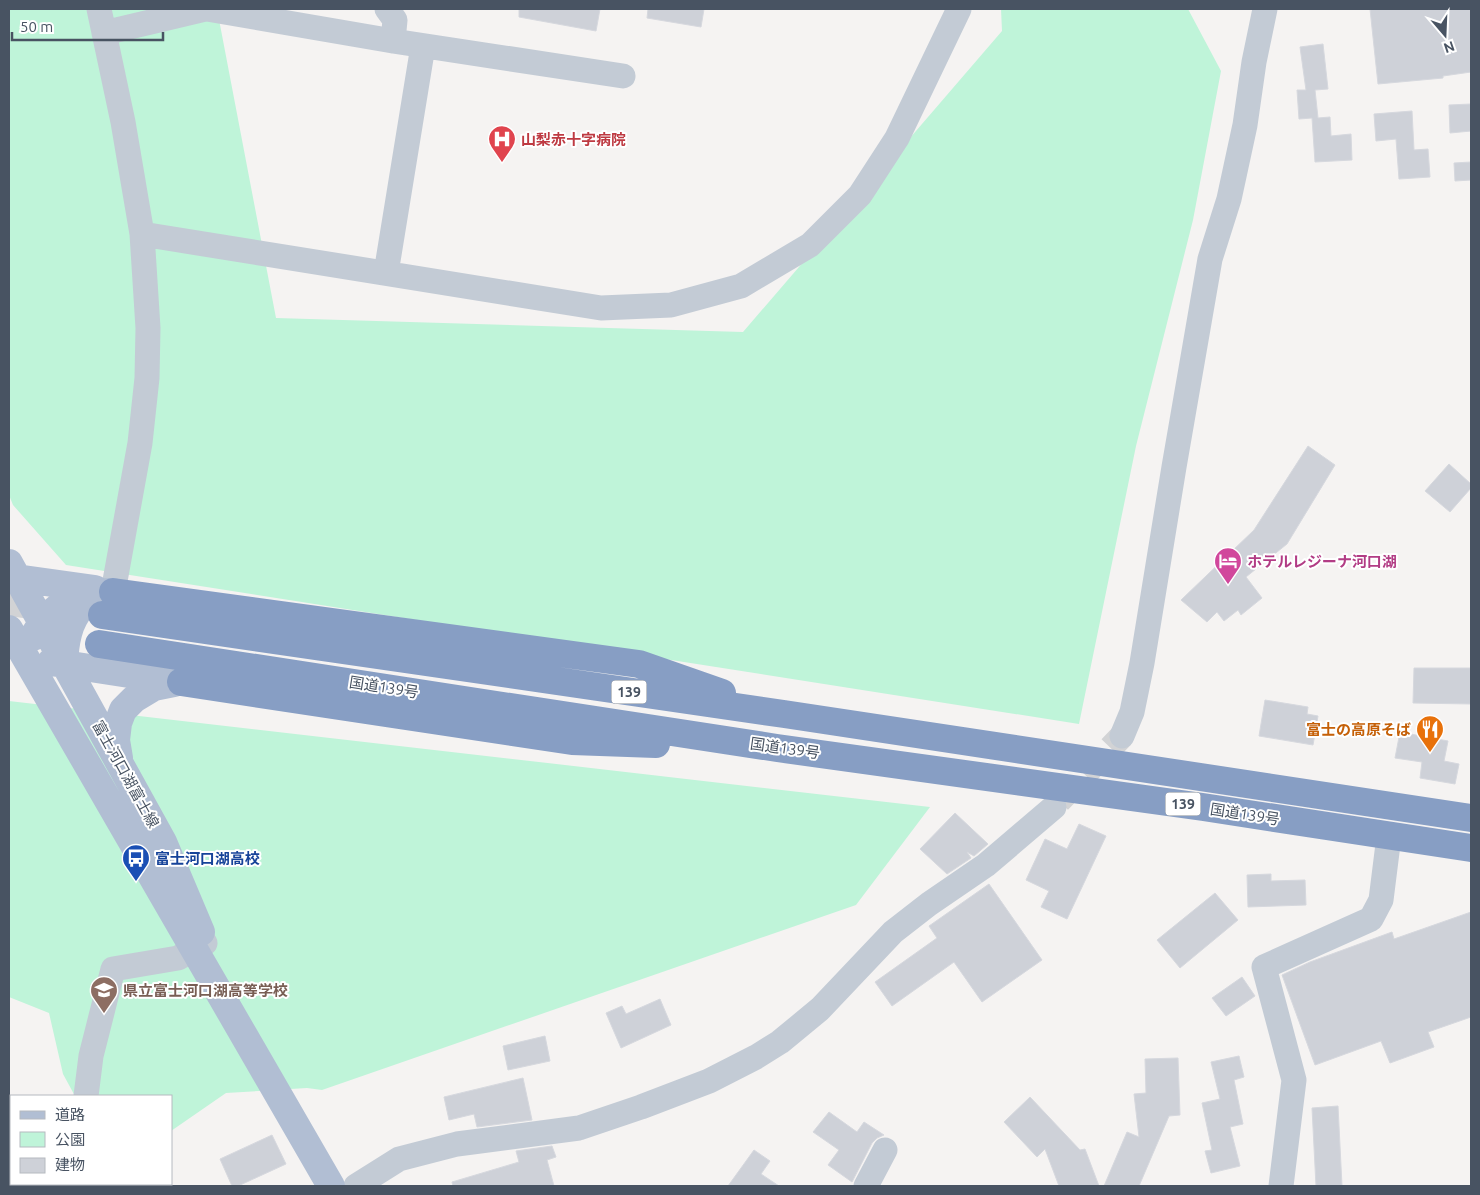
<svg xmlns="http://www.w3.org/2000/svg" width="1480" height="1195" font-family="Ubuntu,'Noto Sans JP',sans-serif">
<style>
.green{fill:#bff4d9}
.building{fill:#ced1d8;stroke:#d6d8de}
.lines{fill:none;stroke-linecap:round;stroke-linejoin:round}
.minor-tunnel{stroke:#d2d3d5;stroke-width:25;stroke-dasharray:25 12;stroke-linecap:butt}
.highway-tunnel{stroke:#d2d3d5;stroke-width:28;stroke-dasharray:28 14;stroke-linecap:butt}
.minor{stroke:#c3cbd5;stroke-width:25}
.major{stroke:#b1bed3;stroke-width:28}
.highway{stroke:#879ec4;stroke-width:28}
.labels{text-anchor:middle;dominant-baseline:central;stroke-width:4;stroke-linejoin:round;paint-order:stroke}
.shield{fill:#fff;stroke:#7f8791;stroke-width:1}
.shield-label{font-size:14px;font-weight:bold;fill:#485362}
.health-label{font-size:15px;font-weight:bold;fill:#be3a42;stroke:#fff;text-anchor:start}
.hotel-label{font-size:15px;font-weight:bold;fill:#b23c85;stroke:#fff;text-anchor:start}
.street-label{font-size:15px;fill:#485362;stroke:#fff}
.food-label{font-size:15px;font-weight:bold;fill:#c56008;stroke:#fff;text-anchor:end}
.transit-label{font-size:15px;font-weight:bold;fill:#164399;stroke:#fff;text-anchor:start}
.education-label{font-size:15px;font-weight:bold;fill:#785e54;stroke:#fff;text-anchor:start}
</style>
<rect width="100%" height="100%" fill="#f5f3f2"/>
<path class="green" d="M9 9H217L276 318 743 332 1002 31 1001 9H1188L1221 71 1193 220 1136 446 1079 724 66 565 13 505 9 495Z
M9 701 930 807 856 905 322 1090 307 1088 226 1093 171 1131V1096H75L63 1074 49 1013 9 997Z"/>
<path class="building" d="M519 9H600L596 31 519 17Z
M648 9H704L701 27 647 18Z
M1370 9H1471V72L1443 76V78L1378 84Z
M1323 44 1328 89 1315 90 1318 118 1330 117 1331 136 1351 134 1352 160 1315 162 1312 118 1299 119 1297 90H1306L1300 47Z
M1471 104V131L1450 133 1449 105Z
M1412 111 1414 150 1428 149 1430 177 1399 179 1396 139 1376 141 1374 114Z
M1471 162V180L1455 181 1454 163Z
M1308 446 1335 465 1287 544 1246 577 1262 598 1241 615 1238 610 1224 621 1217 612 1207 622 1181 600 1254 530Z
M1449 464 1471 484V488L1450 512 1425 491Z
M1414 668H1471V704L1413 703Z
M1265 700 1308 707 1307 714 1318 716 1313 745 1259 736Z
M1400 732 1448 741 1444 761 1459 764 1455 784 1420 778 1422 762 1395 758Z
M955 813 988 844 974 856 967 852 971 858 947 874 920 849Z
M1079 824 1106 836 1067 919 1041 907 1049 891 1026 880 1045 839 1067 849Z
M1271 874V881L1305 880 1306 905 1248 907 1247 875Z
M989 884 1042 960 982 1002 954 962 892 1006 875 982 937 938 929 926Z
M1215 893 1238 920 1180 968 1157 940Z
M1471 912V1017L1428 1032 1434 1047 1390 1063 1381 1041 1315 1065 1282 975 1310 962 1392 932 1394 939Z
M1242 977 1255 996 1226 1016 1212 998Z
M660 999 671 1025 621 1048 606 1013 622 1006 626 1014Z
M545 1036 550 1061 508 1070 503 1046Z
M1239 1056 1244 1077 1234 1080 1243 1124 1230 1127 1240 1166 1211 1173 1205 1151 1212 1150 1202 1103 1220 1099 1211 1062Z
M1178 1058 1180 1115 1169 1116 1139 1186H1104L1127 1132 1139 1137 1134 1094 1146 1093 1145 1059Z
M523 1078 532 1120 477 1127 474 1114 449 1120 444 1097Z
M1030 1097 1080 1150 1085 1149 1099 1186H1059L1045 1149 1037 1157 1004 1122Z
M1338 1106 1342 1186H1316L1312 1108Z
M829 1112 857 1132 864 1122 884 1135 877 1138 872 1143 852 1182 828 1165 839 1150 813 1132Z
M272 1135 286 1164 238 1186H232L220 1159Z
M552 1146 556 1157 547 1160 554 1186H453L452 1182 519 1162 516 1151Z
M754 1150 770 1161 761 1174 779 1186H728Z"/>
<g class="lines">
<path class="minor-tunnel" d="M1059 801 1122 736"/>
<path class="highway-tunnel" d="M9 602 52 608"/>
<path class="minor" d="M99 9 123 122 142 234 148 328 147 378 140 443 113 592
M207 9 393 41 623 76
M387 9 395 20 393 41
M104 33 205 9
M142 234 601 308 671 305 741 286 810 245 860 195 897 138 959 9
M386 273 423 46
M1122 736 1132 712 1142 663 1174 467 1210 259 1229 199 1245 125 1254 62 1265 9
M86 1096 91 1056 113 969 178 958 205 943
M77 1186V1184
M356 1186 399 1159 457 1144 579 1128 641 1107 709 1081 756 1057 780 1042 820 1009 893 932 929 904 986 865 1054 807
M866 1186 885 1150
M1281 1186 1294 1080 1264 967 1371 919 1381 900 1389 836"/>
<path class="major" d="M9 563 163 842 201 932
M9 577 95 589
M9 629 331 1186
M33 637C52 604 75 592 113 592
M51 662 181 682
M64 664C65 643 68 622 82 607 87 602 94 599 100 596
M119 758 116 740 118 723 123 710 134 699 154 687 174 683"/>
<path class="highway" d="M113 592 639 664 722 693
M102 615 784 714 1471 818
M99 644 777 748 1203 807 1471 848
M181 682 572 741 656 744"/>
</g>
<defs>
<g id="hospital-pin" transform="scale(1.4375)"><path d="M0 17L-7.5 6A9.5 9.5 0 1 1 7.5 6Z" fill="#e0444e" stroke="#fff"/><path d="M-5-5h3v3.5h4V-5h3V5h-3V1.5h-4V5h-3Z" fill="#fff"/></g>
<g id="hotel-pin" transform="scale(1.4375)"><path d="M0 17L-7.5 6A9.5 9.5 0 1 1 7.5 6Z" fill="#d1479c" stroke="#fff"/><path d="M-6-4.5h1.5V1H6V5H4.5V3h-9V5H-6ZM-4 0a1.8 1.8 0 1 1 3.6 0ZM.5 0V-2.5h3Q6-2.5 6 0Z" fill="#fff"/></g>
<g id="restaurant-pin" transform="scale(1.4375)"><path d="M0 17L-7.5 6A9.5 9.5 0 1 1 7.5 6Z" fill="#e8710a" stroke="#fff"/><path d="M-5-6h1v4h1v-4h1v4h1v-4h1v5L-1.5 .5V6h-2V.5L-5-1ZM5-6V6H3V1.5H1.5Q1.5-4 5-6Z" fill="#fff"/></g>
<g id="bus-pin" transform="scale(1.4375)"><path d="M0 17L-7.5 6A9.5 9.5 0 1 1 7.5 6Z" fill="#1a4fb4" stroke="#fff"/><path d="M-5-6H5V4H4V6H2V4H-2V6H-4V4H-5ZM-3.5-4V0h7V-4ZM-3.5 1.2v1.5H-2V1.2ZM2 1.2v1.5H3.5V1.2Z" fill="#fff"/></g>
<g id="school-pin" transform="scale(1.4375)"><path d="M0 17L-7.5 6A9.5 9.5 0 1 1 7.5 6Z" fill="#8d6e63" stroke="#fff"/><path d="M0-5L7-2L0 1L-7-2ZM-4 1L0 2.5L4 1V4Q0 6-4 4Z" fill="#fff"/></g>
</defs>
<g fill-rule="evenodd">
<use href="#hospital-pin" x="502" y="139"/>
<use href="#hotel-pin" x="1228" y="561"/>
<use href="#restaurant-pin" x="1430" y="729"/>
<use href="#bus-pin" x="136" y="858"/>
<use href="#school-pin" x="104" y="990"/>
</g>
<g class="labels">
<g class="shield">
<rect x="611.5" y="680.5" width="35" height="23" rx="4"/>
<rect x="1165.5" y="792.5" width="35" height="23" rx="4"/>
</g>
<g class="shield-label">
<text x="629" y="692">139</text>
<text x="1183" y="804">139</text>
</g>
<g class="health-label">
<text x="521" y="139">山梨赤十字病院</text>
</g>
<g class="hotel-label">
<text x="1247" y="561">ホテルレジーナ河口湖</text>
</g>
<g class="street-label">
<text transform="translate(384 687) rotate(9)">国道139号</text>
<text transform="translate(785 748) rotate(8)">国道139号</text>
<text transform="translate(126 774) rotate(61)">富士河口湖富士線</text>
<text transform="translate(1245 814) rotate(9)">国道139号</text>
</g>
<g class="food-label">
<text x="1411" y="729">富士の高原そば</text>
</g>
<g class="transit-label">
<text x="155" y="858">富士河口湖高校</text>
</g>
<g class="education-label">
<text x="123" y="990">県立富士河口湖高等学校</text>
</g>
</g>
<rect width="1480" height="1195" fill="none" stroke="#485362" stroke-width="20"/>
<rect x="10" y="1095" width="162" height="90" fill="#ffffff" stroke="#b6bac0"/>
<rect x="20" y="1111" width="25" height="8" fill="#b1bed3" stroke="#b6bac0"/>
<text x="55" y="1120" font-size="15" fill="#485362">道路</text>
<rect x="20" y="1132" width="25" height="15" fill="#bff4d9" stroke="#b6bac0"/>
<text x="55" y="1145" font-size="15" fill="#485362">公園</text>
<rect x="20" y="1158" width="25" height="15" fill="#ced1d8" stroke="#b6bac0"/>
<text x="55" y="1170" font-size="15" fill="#485362">建物</text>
<g transform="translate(1445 35) rotate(161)" stroke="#ffffff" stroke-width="4" paint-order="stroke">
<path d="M0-4L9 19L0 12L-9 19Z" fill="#485362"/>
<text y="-8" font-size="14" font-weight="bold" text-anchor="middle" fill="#485362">N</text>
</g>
<path d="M12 32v8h151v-8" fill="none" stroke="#485362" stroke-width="2.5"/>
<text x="20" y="32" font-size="15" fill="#485362" stroke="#ffffff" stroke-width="4" paint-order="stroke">50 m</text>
</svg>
